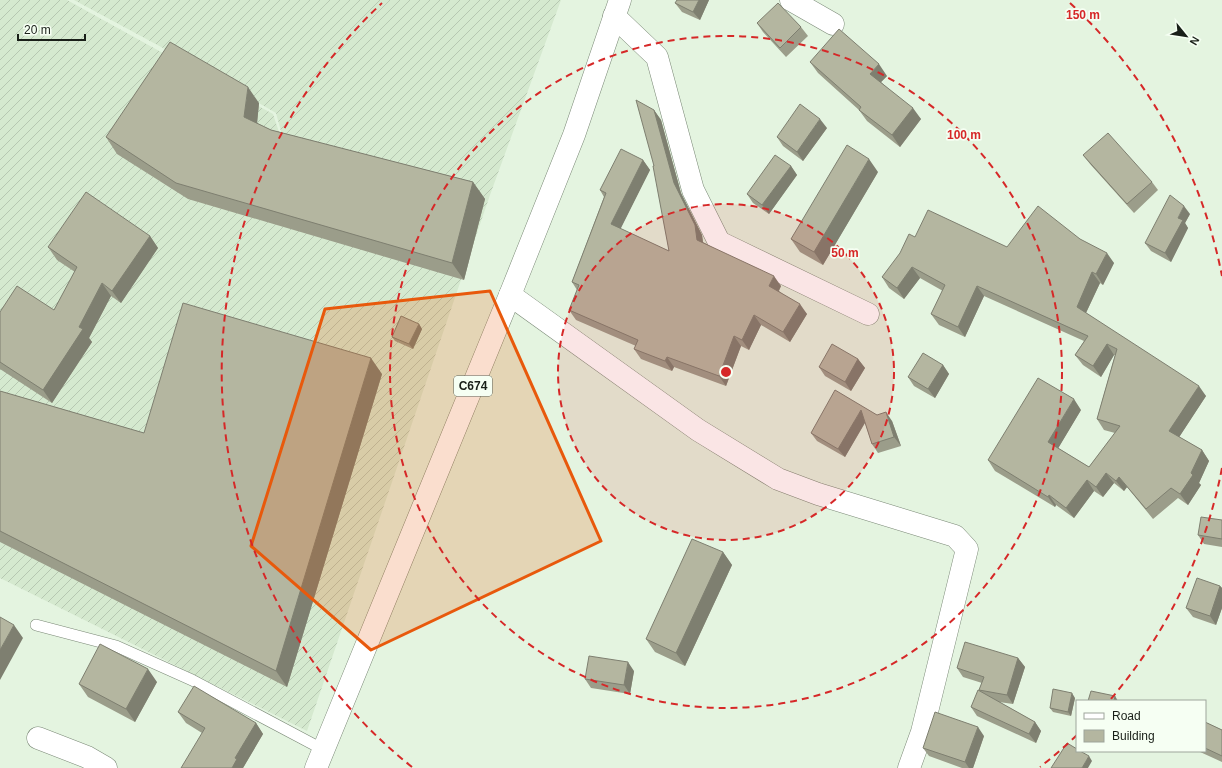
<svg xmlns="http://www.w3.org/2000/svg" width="1222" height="768" font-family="Arial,sans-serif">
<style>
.industrial{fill:url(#industrial-furrows)}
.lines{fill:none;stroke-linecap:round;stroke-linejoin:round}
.lane-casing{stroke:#7b8977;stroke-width:12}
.street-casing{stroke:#7b8977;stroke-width:23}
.primary-casing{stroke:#7b8977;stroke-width:23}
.lane{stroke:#fff;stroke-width:11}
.street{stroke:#fff;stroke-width:22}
.primary{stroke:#fff;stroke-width:22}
.wall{fill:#9b9d8a}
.shaded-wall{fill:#7e7f70}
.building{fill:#b4b6a0;stroke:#7e7f70}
.marked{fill:#e8590c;fill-opacity:0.2;stroke:#e8590c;stroke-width:3;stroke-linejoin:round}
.ring{fill:none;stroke:#d62828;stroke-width:2;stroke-dasharray:7 5}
.labels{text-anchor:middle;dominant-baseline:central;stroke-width:3.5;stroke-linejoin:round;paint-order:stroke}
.shield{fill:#f6fff3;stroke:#5b625a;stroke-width:1}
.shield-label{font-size:12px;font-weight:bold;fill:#191f18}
.centre{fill:#d62828;stroke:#f6fff3;stroke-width:2}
.ring-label{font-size:12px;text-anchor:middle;font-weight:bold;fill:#d62828;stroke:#f6fff3;stroke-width:3.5;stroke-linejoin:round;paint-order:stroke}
</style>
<defs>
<pattern id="industrial-furrows" width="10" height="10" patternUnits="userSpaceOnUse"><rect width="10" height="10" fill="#d5e9cf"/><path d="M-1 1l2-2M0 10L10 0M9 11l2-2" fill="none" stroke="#b6c7b1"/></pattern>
</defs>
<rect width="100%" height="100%" fill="#e4f4e0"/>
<path class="industrial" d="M0 0H67L273 114 282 141 283 139 276 113 163 48 74 0H561L490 195 307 731 0 578Z"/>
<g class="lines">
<g class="lane-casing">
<path id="lane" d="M36 625 116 646 192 680 324 750"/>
</g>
<g class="street-casing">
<path id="street" d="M791 0 833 24
M614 16 657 57 693 190 719 242 868 314
M510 295 698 430 778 479 818 494 955 536 967 549 922 732 909 768
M38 738 87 757 106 768"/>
</g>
<g class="primary-casing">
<path id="primary" d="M316 768 510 295 574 135 620 0"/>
</g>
<use href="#lane" class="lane"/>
<use href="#street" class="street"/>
<use href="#primary" class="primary"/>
</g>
<path class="wall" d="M709 0 700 20 682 12 675 3Z
M757 23 801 27 808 36 786 57 763 32Z
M810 62 887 76 881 82 921 119 900 147 867 121 859 110 818 73Z
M259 103 257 123 271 130 473 182 485 199 464 280 188 199 117 154 106 137Z
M654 110 661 120 681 193 702 235 703 242 781 286 779 291 807 314 790 342 761 325 749 350 741 346 726 386 674 367 672 371 641 359 634 349 636 346 576 320 569 310 577 290 572 282 604 197 600 190 643 160 650 170 620 229 669 251 654 166Z
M827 128 803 161 783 146 777 137Z
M1083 155 1152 182 1158 190 1134 213 1090 164Z
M791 166 797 175 769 214 753 203 747 194Z
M878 172 823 265 800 252 791 239Z
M1190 214 1185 223 1188 228 1171 262 1151 251 1145 243Z
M150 236 158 248 121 303 111 296 89 338 92 342 52 403 0 369V312L54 310 75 272 57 260 48 247Z
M915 237 1007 247 1080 239 1114 263 1103 285 1100 283 1086 313 1206 396 1179 437 1202 450 1209 461 1199 483 1201 485 1188 505 1178 498 1153 519 1127 487 1124 491 1114 483 1103 497 1094 491 1074 518 1056 505 1055 507 995 471 988 460 1081 410 1058 448 1089 467 1115 433 1104 430 1097 419 1115 355H1114L1101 377 1083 365 1075 355 1084 341 984 296 965 337 939 325 931 314 943 291 920 278 904 299 889 288 882 277Z
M419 324 422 329 413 349 395 341 392 337Z
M858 359 865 368 851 391 825 376 819 367Z
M943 365 949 374 935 398 914 386 908 377Z
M382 374 287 687 0 542V391L144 433Z
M877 415 892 421 901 446 878 453 872 444 865 423 845 457 817 441 811 433Z
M1222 520V547L1204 544 1198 535Z
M723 552 732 565 685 666 655 652 646 639Z
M1220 586 1222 588V608L1216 625 1193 617 1186 608Z
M1018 658 1025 667 1013 704 999 702 1035 722 1041 731 1036 743 977 716 971 707 982 683 963 677 957 668Z
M634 671 630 694 591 688 585 679Z
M157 682 135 722 88 697 79 684Z
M1075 698 1071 716 1053 712 1050 708Z
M178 712 256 723 263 734 243 768 202 733 186 723Z
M1205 722 1222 730V762L1198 751H1205Z
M984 736 973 768H962L929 756 923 748Z"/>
<path class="shaded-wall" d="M699 0H709L700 20 693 12Z
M879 64 887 76 878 85 870 74Z
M248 87 259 103 256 134 244 117Z
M913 108 921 119 900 147 892 135Z
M654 110 661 120 681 193 702 235 704 250 697 240 674 183Z
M820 119 827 128 803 161 797 152Z
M869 159 878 172 823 265 814 252Z
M643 160 650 170 618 234 611 224Z
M791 166 797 175 769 214 762 205Z
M473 182 485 199 464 280 452 263Z
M1184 206 1190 214 1185 223 1188 228 1171 262 1165 253 1178 218Z
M150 236 158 248 121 303 112 291Z
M1107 253 1114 263 1103 285 1096 274Z
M912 267 920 278 904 299 897 288Z
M1092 272 1100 283 1084 317 1077 307Z
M774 276 781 286 776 296 769 286Z
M102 283 111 296 89 338 92 342 52 403 43 390 79 327Z
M977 286 984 296 965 337 958 327Z
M800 304 807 314 790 342 783 332Z
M754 315 761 325 749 350 742 340Z
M419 324 422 329 413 349 409 344Z
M734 336 741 346 726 386 719 376Z
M1107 344 1114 355 1101 377 1093 366Z
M667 357 674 367 672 371 665 361Z
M371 358 382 374 287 687 276 671Z
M858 359 865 368 851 391 845 382Z
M943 365 949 374 935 398 928 389Z
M1199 386 1206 396 1176 442 1169 431Z
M1074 399 1081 410 1056 452 1048 442Z
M861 410 867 419 845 457 838 449Z
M886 412 892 421 901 446 894 437Z
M1202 450 1209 461 1199 483 1201 485 1188 505 1180 494 1191 473Z
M1106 473 1114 483 1103 497 1096 487Z
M1119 477 1127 487 1124 491 1116 481Z
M1087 480 1094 491 1074 518 1066 508Z
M1049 495 1056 505 1055 507 1048 497Z
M723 552 732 565 685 666 676 653Z
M1220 586 1222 588V608L1216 625 1210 616Z
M14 625 23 638 0 680V650Z
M1018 658 1025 667 1013 704 1007 695Z
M628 662 634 671 630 694 624 685Z
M148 669 157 682 135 722 126 709Z
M1072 693 1075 698 1071 716 1068 712Z
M1115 696 1118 701H1114Z
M1035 722 1041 731 1036 743 1029 734Z
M256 723 263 734 243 768H232L235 758Z
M978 727 984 736 973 768H969L965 762Z
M1089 756 1092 761 1088 768H1082Z"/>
<path class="building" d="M677 0H699L693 12 675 3Z
M778 3 801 27 780 48 757 23Z
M839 29 879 64 870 74 913 108 892 135 859 110 861 107 810 62Z
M170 42 248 87 244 117 271 130 473 182 452 263 176 183 106 137Z
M636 100 654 110 674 183 695 225 697 240 774 276 769 286 800 304 783 332 754 315 742 340 734 336 719 376 667 357 665 361 634 349 638 340 569 310 579 285 572 282 606 193 600 190 621 149 643 160 611 224 669 251 653 166H654Z
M800 104 820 119 797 152 777 137Z
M1108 133 1152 182 1127 204 1083 155Z
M847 145 869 159 814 252 791 239Z
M775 155 791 166 762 205 747 194Z
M86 192 150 236 112 291 102 283 79 327 83 329 43 390 0 362V312L17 286 54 310 77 267 48 247Z
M1170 195 1184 206 1178 218 1183 220 1165 253 1145 243Z
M1038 206 1080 239 1107 253 1096 274 1092 272 1077 307 1199 386 1169 431 1202 450 1191 473 1193 475 1180 494 1171 488 1146 509 1119 477 1116 481 1106 473 1096 487 1087 480 1066 508 1049 495 1048 497 988 460 1038 378 1074 399 1048 442 1089 467 1120 426 1097 419 1117 349 1107 344 1093 366 1075 355 1088 336 977 286 958 327 931 314 945 285 912 267 897 288 882 277 900 253 909 234 915 237 928 210 1007 247Z
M183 303 371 358 276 671 0 531V391L144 433Z
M401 316 419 324 409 344 392 337Z
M832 344 858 359 845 382 819 367Z
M923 353 943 365 928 389 908 377Z
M835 390 877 415 886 412 894 437 872 444 861 410 838 449 811 433Z
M1201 517 1222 520V539L1198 535Z
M692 539 723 552 676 653 646 639Z
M1197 578 1220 586 1210 616 1186 608Z
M0 617 14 625 0 650Z
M965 642 1018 658 1007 695 979 690 984 677 957 668Z
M100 644 148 669 126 709 79 684Z
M589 656 628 662 624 685 585 679Z
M194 686 256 723 235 758 237 759 232 768H181L205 728 178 712Z
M1053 689 1072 693 1068 712 1050 708Z
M978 690 1035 722 1029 734 971 707Z
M1091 691 1115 696 1114 701H1088Z
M935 712 978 727 965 762 923 748Z
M1205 722 1222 730V756L1205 748Z
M1067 743 1077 749V751H1080L1089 756 1082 768H1051Z"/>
<path class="marked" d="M490 291 601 541 371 650 251 546 325 309Z"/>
<circle cx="726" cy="372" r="168" fill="#d62828" fill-opacity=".12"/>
<g class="ring">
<circle cx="726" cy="372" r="168"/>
<circle cx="726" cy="372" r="336"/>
<path d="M1222 468A505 505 0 0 1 1110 700M1077 735A505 505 0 0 1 1040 767M412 767A505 505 0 0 1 382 3M1070 3A505 505 0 0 1 1222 276"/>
</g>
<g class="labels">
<rect class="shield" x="454" y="376" width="38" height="20" rx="3"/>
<g class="shield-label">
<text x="473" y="386">C674</text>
</g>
</g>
<circle cx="726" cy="372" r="6" class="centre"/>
<g class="ring-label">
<text x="1083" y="19">150 m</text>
<text x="964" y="139">100 m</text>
<text x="845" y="257">50 m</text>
</g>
<rect x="1076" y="700" width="130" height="52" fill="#f6fff3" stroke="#9ea59b"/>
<rect x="1084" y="713" width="20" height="6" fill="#ffffff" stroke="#9ea59b"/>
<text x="1112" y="720" font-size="12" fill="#191f18">Road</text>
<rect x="1084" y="730" width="20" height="12" fill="#b4b6a0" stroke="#9ea59b"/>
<text x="1112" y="740" font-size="12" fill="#191f18">Building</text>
<g transform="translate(1186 36) rotate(120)" stroke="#f6fff3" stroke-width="3" paint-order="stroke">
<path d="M0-3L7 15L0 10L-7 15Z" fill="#191f18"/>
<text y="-6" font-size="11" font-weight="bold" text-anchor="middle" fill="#191f18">N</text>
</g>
<path d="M18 34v6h67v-6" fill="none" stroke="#191f18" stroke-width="2"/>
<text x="24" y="34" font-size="12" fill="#191f18" stroke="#f6fff3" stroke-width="3" paint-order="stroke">20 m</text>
</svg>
